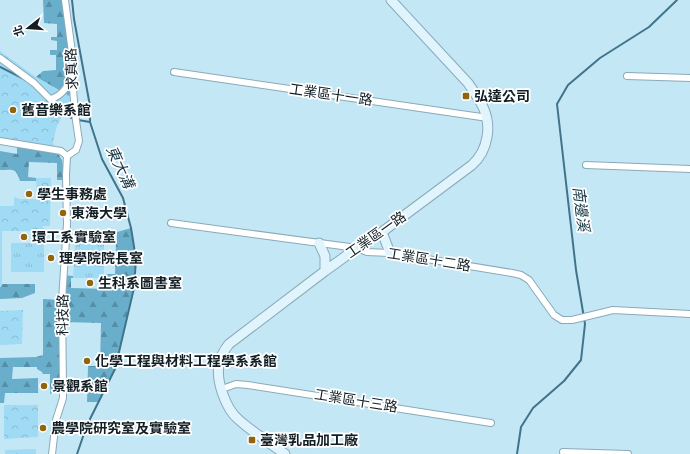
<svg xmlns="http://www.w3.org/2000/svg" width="690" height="454" font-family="Figtree,'Noto Sans TC',sans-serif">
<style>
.grass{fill:url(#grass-tufts)}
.forest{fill:url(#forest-firs)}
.park{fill:url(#park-crowns)}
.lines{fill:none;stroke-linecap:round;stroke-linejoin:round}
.stream{stroke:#40748a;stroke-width:2}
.street-casing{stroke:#89aab9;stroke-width:8}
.secondary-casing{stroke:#89aab9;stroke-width:11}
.street{stroke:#fff;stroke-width:6}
.secondary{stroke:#dff4fd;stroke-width:9}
.poi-dot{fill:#91650e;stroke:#fff;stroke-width:1.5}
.labels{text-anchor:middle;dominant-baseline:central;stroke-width:3.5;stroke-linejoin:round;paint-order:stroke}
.street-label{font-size:14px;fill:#111e24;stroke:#fff}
.poi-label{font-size:14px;font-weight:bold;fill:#111e24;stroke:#fff;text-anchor:start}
.water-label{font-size:15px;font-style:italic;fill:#1a3a48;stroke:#fff}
</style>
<defs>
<pattern id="grass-tufts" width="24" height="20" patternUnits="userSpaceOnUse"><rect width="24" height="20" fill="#a0dbf5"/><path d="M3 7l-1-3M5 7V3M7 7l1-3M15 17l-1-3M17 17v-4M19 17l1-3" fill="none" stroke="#89bcd2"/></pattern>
<pattern id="forest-firs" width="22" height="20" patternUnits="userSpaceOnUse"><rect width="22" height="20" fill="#69afcc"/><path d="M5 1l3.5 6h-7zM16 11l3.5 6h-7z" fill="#558ea5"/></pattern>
<pattern id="park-crowns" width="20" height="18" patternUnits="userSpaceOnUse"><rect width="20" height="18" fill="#a0dbf5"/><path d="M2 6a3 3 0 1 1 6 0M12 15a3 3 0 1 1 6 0" fill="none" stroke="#89bcd2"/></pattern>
</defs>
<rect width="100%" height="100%" fill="#c4e7f6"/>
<path class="grass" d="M84 241H104V274L109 278H73L75 244Z
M11 243H44V272H11Z
M36 449V454H5V450Z"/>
<path class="forest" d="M43 0H62L71 64V97L36 77 43 71 56 70V55H50V50H57V41L51 40V37H57V24L44 23Z
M17 145 57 152 62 160 65 180H57V163L29 162 28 177 36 178 37 181H20C16 167 13 170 0 170V151L17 154Z
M131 228 136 259 134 288 115 369 98 402H87L88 366H100L101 323 63 322V388L50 394V374H43L42 372 37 369V367H13L12 379 38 378V393H5L4 403H0V358L36 357 43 355V299L62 300 63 275 73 276V278H71V288L108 289 109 278 104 274H115L116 243H105L104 241H117V232Z
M2 284H35V293L22 298 0 299V287L1 286Z"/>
<path class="park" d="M0 51 36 77 71 97 56 129 53 143 57 152 0 142Z
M36 178H51L50 226H42L47 231H2V284L1 287H0V206H14V197L20 199H37Z
M23 310 22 344 0 345V311Z
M4 405H38V437L4 439Z"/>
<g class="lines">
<path class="stream" d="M72 0 74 19 90 106V122L102 159 123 198 131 228 136 259 134 288 115 369 87 425 77 454
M0 67 26 80
M46 99 53 109 74 119
M78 120 90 122
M517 454 521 427 533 408 564 381 581 360 585 324 576 270 557 104 568 85 600 58 649 27 677 0"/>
<g class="street-casing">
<path id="street" d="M65 0 73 60 72 76 75 114 79 141 76 150 67 156
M0 58 34 83 56 105 75 114
M174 72 488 118
M627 76 690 78
M51 99C63 95 67 87 72 76
M0 141 61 151 67 156
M586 165 690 169
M171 223 357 248 367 252 390 253 512 273 521 275 529 280 554 315 562 320H572L613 310 690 314
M222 389 236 384 248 385 491 423
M563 452 628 454
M52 454 56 420 63 398V388L62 300 67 224 66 175 67 156"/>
</g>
<g class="secondary-casing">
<path id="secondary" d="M382 232 390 253
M319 243 325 256V271
M285 454C270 443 252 432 238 419 226 409 216 381 219 366 220 357 224 350 229 344L325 271 357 248 382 232 472 165C481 157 485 149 487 137 491 115 480 100 468 83L391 0"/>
</g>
<use href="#street" class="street"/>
<use href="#secondary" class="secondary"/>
</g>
<g class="poi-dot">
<rect x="462" y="92" width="8" height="8" rx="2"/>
<circle cx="13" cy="110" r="4"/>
<circle cx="29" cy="194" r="4"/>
<circle cx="63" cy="213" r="4"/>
<circle cx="24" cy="237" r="4"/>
<circle cx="51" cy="258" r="4"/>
<circle cx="90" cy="283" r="4"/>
<circle cx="87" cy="361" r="4"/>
<circle cx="44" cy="386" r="4"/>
<circle cx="43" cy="428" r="4"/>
<rect x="248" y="436" width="8" height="8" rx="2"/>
</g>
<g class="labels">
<g class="street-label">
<text transform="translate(72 69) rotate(-93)">求真路</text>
<text transform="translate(331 95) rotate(8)">工業區十一路</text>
<text transform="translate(376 235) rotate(-35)">工業區一路</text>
<text transform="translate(429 260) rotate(9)">工業區十二路</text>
<text transform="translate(63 315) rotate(-89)">科技路</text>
<text transform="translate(356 401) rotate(9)">工業區十三路</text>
</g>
<g class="poi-label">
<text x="474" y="96">弘達公司</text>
<text x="21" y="110">舊音樂系館</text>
<text x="37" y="194">學生事務處</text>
<text x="71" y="213">東海大學</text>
<text x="32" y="237">環工系實驗室</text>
<text x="59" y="258">理學院院長室</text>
<text x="98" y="283">生科系圖書室</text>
<text x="95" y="361">化學工程與材料工程學系系館</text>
<text x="52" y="386">景觀系館</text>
<text x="51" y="428">農學院研究室及實驗室</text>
<text x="260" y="440">臺灣乳品加工廠</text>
</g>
<g class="water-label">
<text transform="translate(120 167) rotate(65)">東大溝</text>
<text transform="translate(581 209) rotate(83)">南邊溪</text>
</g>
</g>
<g transform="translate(28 28) rotate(253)" stroke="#ffffff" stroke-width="3" paint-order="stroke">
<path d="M0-3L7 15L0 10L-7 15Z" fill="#111e24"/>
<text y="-6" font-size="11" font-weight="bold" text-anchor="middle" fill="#111e24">北</text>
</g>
</svg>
